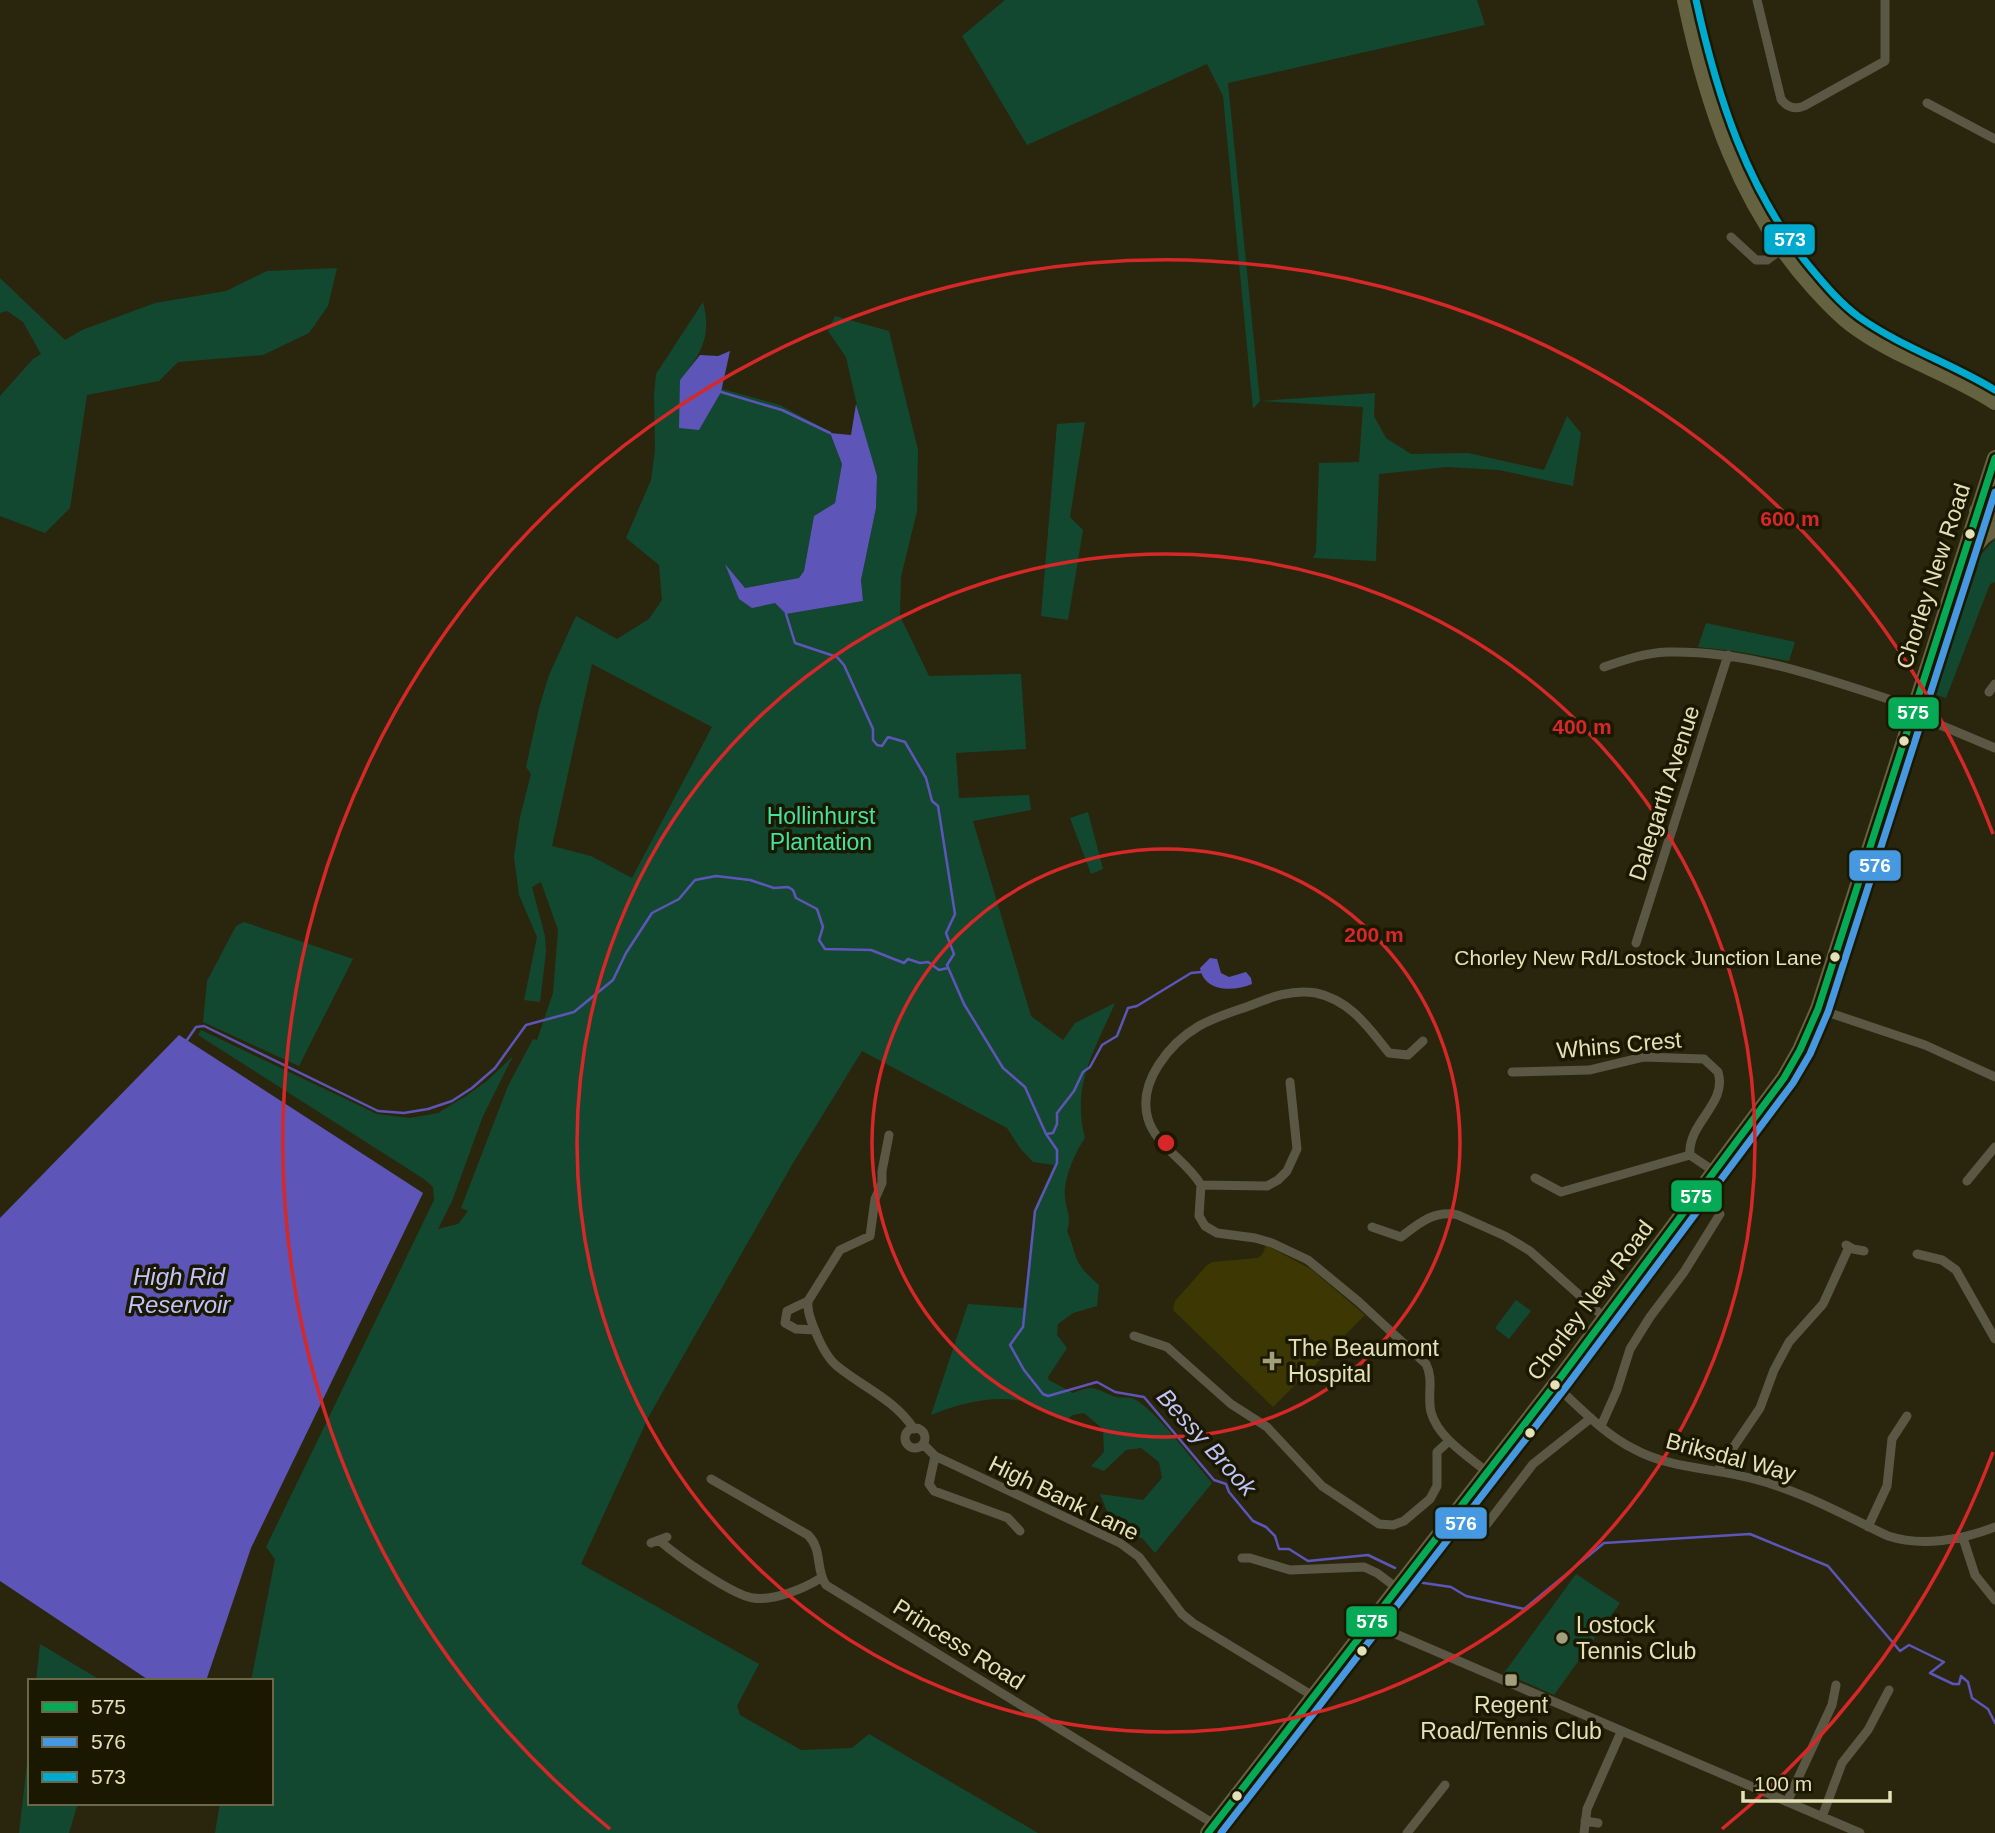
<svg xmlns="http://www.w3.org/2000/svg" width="1995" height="1833" font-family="Arial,sans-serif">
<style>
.built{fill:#3d3703}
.green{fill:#134830;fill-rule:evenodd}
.water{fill:#5d56b8}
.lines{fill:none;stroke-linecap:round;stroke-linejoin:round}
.stream{stroke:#5d56b8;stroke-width:2.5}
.street{stroke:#5a5844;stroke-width:9}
.highway{stroke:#656242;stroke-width:16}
.bus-1-casing{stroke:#1b1800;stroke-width:12}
.bus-2-casing{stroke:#1b1800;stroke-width:12}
.bus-3-casing{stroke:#1b1800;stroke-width:12}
.bus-1{stroke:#06aa56;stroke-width:7}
.bus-2{stroke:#4699e1;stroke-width:7}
.bus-3{stroke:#00a9ce;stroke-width:7}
.ring{fill:none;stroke:#d62828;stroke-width:3.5}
.bus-dot{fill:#e4e0b7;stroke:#1b1800;stroke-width:2.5}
.poi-dot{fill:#a39f7c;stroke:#1b1800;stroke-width:2.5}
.labels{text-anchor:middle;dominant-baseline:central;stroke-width:7;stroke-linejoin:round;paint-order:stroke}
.bus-label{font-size:21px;fill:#e4e0b7;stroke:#1b1800;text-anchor:end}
.street-label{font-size:23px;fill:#e4e0b7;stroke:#1b1800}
.park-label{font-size:23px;fill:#46e0a3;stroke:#1b1800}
.poi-label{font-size:23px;fill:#e4e0b7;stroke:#1b1800;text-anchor:start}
.water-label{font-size:24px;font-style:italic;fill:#c1c4fb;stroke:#1b1800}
.centre{fill:#d62828;stroke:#1b1800;stroke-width:3.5}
.ring-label{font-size:21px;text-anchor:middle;font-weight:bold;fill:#d62828;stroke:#1b1800;stroke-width:7;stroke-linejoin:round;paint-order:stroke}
.line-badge{stroke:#1b1800;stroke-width:2.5}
.badge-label{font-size:19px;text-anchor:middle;font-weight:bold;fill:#fff}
</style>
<rect width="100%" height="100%" fill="#29260d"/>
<path class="built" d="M1266 1245 1311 1269 1365 1315 1273 1407 1173 1310 1175 1301 1206 1266 1212 1262 1257 1258 1262 1255Z"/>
<path class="green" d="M1005 0H1477L1485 25 1228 83 1260 401 1375 393 1374 416 1386 438 1411 454 1468 453 1544 470 1567 416 1581 433 1573 486 1499 470 1447 467 1379 474 1376 561 1313 558 1316 552 1319 463 1359 462 1363 407 1260 401 1253 409 1223 96 1207 64 1027 145 962 36Z
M337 268 328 306 309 333 263 355 178 362 159 381 87 395 70 508 45 533 0 516V396L33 359 41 354 23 322 7 311 0 313V278L65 340 82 330 155 303 226 291 267 271Z
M703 302C712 337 701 354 680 380L699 430 722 389 780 405 834 434H830L842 464 835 503 814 516 804 571 799 578 745 588 727 567 739 599 775 603 786 614 863 601 861 580 876 508 877 476 864 436 846 357 828 331 835 316 889 331 918 450 917 511 901 577 900 616 929 676 1021 674 1026 749 956 753 959 798 1029 795 1031 810 973 821 1031 1016 1063 1040 1075 1023 1115 1003C1095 1050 1071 1085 1085 1138 1075 1152 1063 1180 1065 1197 1066 1212 1072 1215 1067 1231 1073 1243 1074 1258 1082 1268 1086 1274 1093 1279 1099 1285L1097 1306 1073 1313 1058 1324 1057 1335 1067 1348 1048 1377 1049 1380 1073 1393C1093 1385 1094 1388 1113 1396 1119 1399 1128 1396 1134 1399 1155 1409 1195 1463 1212 1483L1155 1553 1143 1539 1112 1524 1100 1494 1143 1500 1162 1478 1159 1462 1141 1448 1126 1450 1104 1471 1091 1466 1104 1452 1103 1429 1084 1413 1072 1415 1067 1421C1053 1414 1037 1404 1022 1401 991 1395 959 1404 931 1415L968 1304 1023 1308 1035 1208 1054 1165 1033 1162 1020 1148 1007 1128 862 1051 793 1163 649 1416 581 1564 759 1664 737 1706 740 1715 801 1750 852 1748 869 1734 1038 1833H215L220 1803H271V1681H251L275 1559 266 1547 434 1200 433 1187 424 1179 198 1035 201 1030 377 1114 410 1118 438 1113 466 1096 487 1081 513 1056 483 1116 452 1201 438 1229 458 1224 468 1211 461 1208 508 1086 533 1039 537 1040 553 993 558 930 541 882 532 887 545 936 546 952 540 1002 524 1000 537 937 519 895 514 857 520 817 531 774 526 767 539 708 549 675 576 616 617 639 649 619 662 600 659 565 626 538 651 480 655 450 654 396 656 374ZM592 664 712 727 632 878 591 856 552 846Z
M1085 422 1070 517 1083 530 1068 620 1041 616 1057 424Z
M1995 539V582L1990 584 1946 698 1933 694 1945 653 1956 631 1977 569 1978 558Z
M1706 623 1795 642 1789 661 1734 651 1698 647Z
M1088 812 1103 869 1091 874 1070 818Z
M244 922 353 959 299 1066 203 1022 207 981 236 926Z
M1516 1300 1531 1311 1509 1339 1495 1328Z
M1576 1574 1620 1603 1554 1695 1504 1673Z
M40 1644 102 1681H36Z
M30 1737V1803H78L69 1833H19Z"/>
<path class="water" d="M730 351 721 392 699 430 679 428 680 380 700 355 718 356Z
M856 404 877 476 876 508 861 580 863 601 786 614 775 603 752 608 739 599 725 564 745 588 799 578 804 571 814 516 835 503 842 464 830 433 851 435Z
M1210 958 1217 959 1221 973 1229 977 1246 972 1251 978 1252 984C1233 992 1204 992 1200 968Z
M179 1035 423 1193 251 1548 206 1681H150L0 1581V1218Z"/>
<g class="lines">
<path class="stream" d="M721 392 782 410 830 433
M786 614 795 643 837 657 844 665 873 729V740L877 745 882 746 888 737 905 742 926 778 932 801 938 806 955 914 946 933 954 954 947 965 964 1004 1003 1068 1025 1087 1046 1134 1057 1150V1163L1035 1211 1023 1327 1010 1345 1024 1370 1043 1394 1048 1396 1097 1382 1115 1392 1144 1397 1214 1480 1226 1484 1229 1492 1253 1521 1266 1527 1275 1536 1279 1549H1289L1308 1561 1368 1555 1395 1568
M187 1040 196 1027 204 1026 378 1111 404 1113 428 1109 452 1101 472 1088 495 1068 526 1025 574 1012 613 980 626 953 652 913 679 899 695 880 716 876 750 880 774 888 788 887 793 890 796 898 817 909 823 927 819 940 825 949 871 950 904 963 908 959 920 963 928 962 939 970 948 968
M1046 1134 1053 1133 1057 1124V1113L1074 1091 1083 1072 1090 1067 1102 1045 1117 1036 1128 1008 1137 1006 1191 973 1201 972
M1417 1582 1451 1587 1466 1596 1524 1609 1604 1543 1750 1534 1828 1566 1900 1651 1909 1645 1944 1662 1930 1673 1953 1684H1959L1961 1676 1968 1682 1972 1698 1988 1709 1995 1723"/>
<path class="street" d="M1757 0 1781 99C1786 107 1795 110 1804 106L1885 61V0
M1927 103 1995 139
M1731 237 1756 260H1767L1782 249
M1604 667C1624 660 1645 653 1667 652 1753 650 1834 682 1916 708
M1989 692 1995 684
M1914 714 1995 748
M1636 943 1728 655
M1818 1009 1925 1045 1995 1077
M1512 1072 1589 1070 1643 1057 1704 1059 1718 1072C1728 1104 1687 1123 1690 1155
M1290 1082 1297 1149 1287 1171 1278 1180 1267 1186 1201 1185C1187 1161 1156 1146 1148 1119 1137 1082 1170 1043 1199 1026 1215 1017 1232 1012 1249 1006 1271 997 1292 989 1316 993 1350 1000 1369 1028 1389 1053L1408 1055 1423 1041
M889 1135 882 1171V1183L875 1199 870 1236 840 1250 808 1301C807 1311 810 1319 814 1328 819 1341 826 1357 837 1366 864 1388 894 1399 914 1429
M1535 1178 1561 1192 1690 1155 1715 1172
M1967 1181 1995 1147
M1201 1185 1199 1216 1205 1226 1217 1233 1255 1238 1272 1243 1308 1260 1359 1302 1426 1364C1434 1379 1427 1396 1431 1412 1438 1438 1468 1456 1487 1472
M1372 1227 1401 1237C1418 1224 1435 1209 1458 1215L1505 1236 1530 1251 1605 1318
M1846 1245 1853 1249 1864 1251
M1917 1254 1942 1260 1956 1270 1995 1339
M808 1301 787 1311 785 1323 796 1329 815 1330
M1134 1336 1167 1347 1231 1404 1267 1427 1322 1486 1379 1524 1393 1525 1404 1521 1430 1499 1437 1486V1452L1449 1441
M1555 1385C1579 1407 1604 1434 1634 1449 1670 1469 1715 1468 1754 1479 1801 1491 1844 1515 1888 1536 1922 1547 1962 1540 1995 1527
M1601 1426 1617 1390 1630 1349 1650 1317 1684 1272 1720 1214
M905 1438a10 10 0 1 1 20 0a10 10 0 1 1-20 0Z
M923 1444 935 1456 1120 1543 1139 1557 1182 1614 1193 1623 1313 1696
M935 1456 929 1484 934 1491 1008 1518 1020 1531
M1718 1470 1760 1408 1774 1370 1789 1342 1823 1304 1849 1247
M711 1479 808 1535C823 1550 815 1569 826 1585L1214 1824
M1487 1524 1533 1464 1591 1418
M1868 1527 1887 1486 1892 1439 1907 1416
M1963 1538 1975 1575 1995 1600
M660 1541C677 1556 732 1595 753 1598 774 1601 803 1589 821 1578
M651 1543 667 1537
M1242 1558H1250L1290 1570 1364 1567 1377 1573 1397 1588
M1370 1623 1860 1833
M1787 1802 1832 1705 1836 1685
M1822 1817 1842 1763 1868 1730 1889 1690
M1585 1821 1598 1823
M1407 1833 1445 1785
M1584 1833 1587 1809 1621 1732"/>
<path class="highway" d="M1685 0C1707 105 1740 206 1813 287 1826 301 1839 316 1855 327 1898 358 1951 373 1995 402
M1977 511 1995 513
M1967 555 1984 536 1995 528
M1208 1833 1561 1377 1784 1078 1800 1050 1818 1009 1995 458"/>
<g class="bus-1-casing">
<path id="bus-1" d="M1208 1833 1561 1377 1784 1078 1800 1050 1818 1009 1995 458"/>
</g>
<g class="bus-2-casing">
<path id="bus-2" d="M1221 1833 1569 1383 1793 1083 1810 1054 1828 1012 1995 492"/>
</g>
<g class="bus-3-casing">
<path id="bus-3" d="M1696 0C1717 96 1747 190 1810 267 1825 285 1840 303 1859 317 1901 347 1951 363 1995 390"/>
</g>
<use href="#bus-1" class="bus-1"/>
<use href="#bus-2" class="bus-2"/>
<use href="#bus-3" class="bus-3"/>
</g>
<g class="ring">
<circle cx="1166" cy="1143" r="294"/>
<circle cx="1166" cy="1143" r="589"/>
<path d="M1993 1452A883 883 0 0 1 1722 1829M610 1829A883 883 0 1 1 1993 834"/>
</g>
<g class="bus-dot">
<circle cx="1970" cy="534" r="6"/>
<circle cx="1904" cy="741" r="6"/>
<circle cx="1835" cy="957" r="6"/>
<circle cx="1555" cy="1385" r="6"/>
<circle cx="1530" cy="1433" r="6"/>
<circle cx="1362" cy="1651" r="6"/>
<circle cx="1237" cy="1796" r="6"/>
</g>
<g class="poi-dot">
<path d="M1268.5 1350.5h7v7h7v7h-7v7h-7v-7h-7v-7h7z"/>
<circle cx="1562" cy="1638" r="7"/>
<rect x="1504" y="1673" width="14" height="14" rx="3.5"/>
</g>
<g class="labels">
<g class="bus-label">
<text x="1822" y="957">Chorley New Rd/Lostock Junction Lane</text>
</g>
<g class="street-label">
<text transform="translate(1933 576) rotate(-72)">Chorley New Road</text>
<text transform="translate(1664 793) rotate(-72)">Dalegarth Avenue</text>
<text transform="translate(1619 1045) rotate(-5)">Whins Crest</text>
<text transform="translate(1590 1300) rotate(-53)">Chorley New Road</text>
<text transform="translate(1731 1457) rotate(15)">Briksdal Way</text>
<text transform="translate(1064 1498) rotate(26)">High Bank Lane</text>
<text transform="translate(959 1644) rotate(32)">Princess Road</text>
</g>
<g class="park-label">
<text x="821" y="816">Hollinhurst<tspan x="821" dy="26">Plantation</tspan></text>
</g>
<g class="poi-label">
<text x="1288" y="1348">The Beaumont<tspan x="1288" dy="26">Hospital</tspan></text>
<text x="1576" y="1625">Lostock<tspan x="1576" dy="26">Tennis Club</tspan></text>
<text x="1511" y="1705" text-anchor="middle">Regent<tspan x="1511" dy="26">Road/Tennis Club</tspan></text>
</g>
<g class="water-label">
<text x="179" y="1276">High Rid<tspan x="179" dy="28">Reservoir</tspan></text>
<text transform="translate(1207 1442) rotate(48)">Bessy Brook</text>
</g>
</g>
<circle cx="1166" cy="1143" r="10" class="centre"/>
<g class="ring-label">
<text x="1790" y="526">600 m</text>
<text x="1582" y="734">400 m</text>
<text x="1374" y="942">200 m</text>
</g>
<g class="line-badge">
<rect x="1763" y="223" width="53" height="33" rx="7" fill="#00a9ce"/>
<rect x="1887" y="696" width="53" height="34" rx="7" fill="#06aa56"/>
<rect x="1848" y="849" width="54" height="33" rx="7" fill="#4699e1"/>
<rect x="1670" y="1179" width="53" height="34" rx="7" fill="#06aa56"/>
<rect x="1434" y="1506" width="54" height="34" rx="7" fill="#4699e1"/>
<rect x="1345" y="1605" width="53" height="33" rx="7" fill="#06aa56"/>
</g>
<g class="badge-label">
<text x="1790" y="246">573</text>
<text x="1913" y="719">575</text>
<text x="1875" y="872">576</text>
<text x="1696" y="1203">575</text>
<text x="1461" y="1530">576</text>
<text x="1372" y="1628">575</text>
</g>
<rect x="28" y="1679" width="245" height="126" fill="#1b1800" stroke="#6b6849" stroke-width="2"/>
<rect x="42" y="1702" width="35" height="10" fill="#06aa56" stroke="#6b6849" stroke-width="2"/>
<text x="91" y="1714" font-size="21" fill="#e4e0b7">575</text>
<rect x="42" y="1737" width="35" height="10" fill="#4699e1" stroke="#6b6849" stroke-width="2"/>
<text x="91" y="1749" font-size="21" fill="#e4e0b7">576</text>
<rect x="42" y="1772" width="35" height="10" fill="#00a9ce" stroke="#6b6849" stroke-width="2"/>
<text x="91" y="1784" font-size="21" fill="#e4e0b7">573</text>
<path d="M1743 1791v10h147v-10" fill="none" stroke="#e4e0b7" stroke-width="3.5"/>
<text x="1754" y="1791" font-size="21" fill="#e4e0b7" stroke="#1b1800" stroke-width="5" paint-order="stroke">100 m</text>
</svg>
